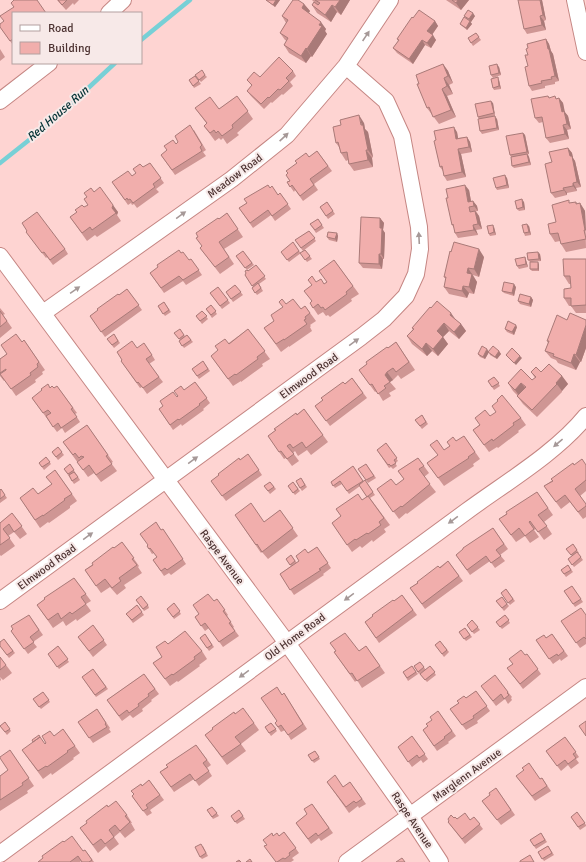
<svg xmlns="http://www.w3.org/2000/svg" width="586" height="862" font-family="Signika,sans-serif">
<style>
.lines{fill:none;stroke-linecap:round;stroke-linejoin:round}
.stream{stroke:#77d0d6;stroke-width:4.5}
.street-casing{stroke:#c58683;stroke-width:18}
.street{stroke:#fff;stroke-width:16}
.wall{fill:#cf9694}
.shaded-wall{fill:#a97a78}
.building{fill:#f1aeac;stroke:#a97a78}
.oneway{fill:#a69998}
.labels{text-anchor:middle;dominant-baseline:central;stroke-width:4;stroke-linejoin:round;paint-order:stroke}
.street-label{font-size:11px;fill:#4d3332;stroke:#f7e9e8}
.water-label{font-size:12px;font-style:italic;fill:#033134;stroke:#f7e9e8}
</style>
<rect width="100%" height="100%" fill="#fed4d2"/>
<g class="lines">
<path class="stream" d="M141 40 190 0
M0 163 53 121 115 63"/>
<g class="street-casing">
<path id="street" d="M575 0 586 52
M109 13 123 0
M0 101 49 63
M0 256 287 643 410 816 440 862
M43 313 232 179 287 135 346 66 390 0
M0 601 361 337 384 319 406 296 416 274 420 249 419 227 402 136 386 101 346 66
M0 854 467 511C505 483 556 453 586 416
M347 862 586 687"/>
</g>
<use href="#street" class="street"/>
</g>
<path class="wall" d="M57 0H79L74 5 73 3 66 10Z
M266 0H280L275 7Z
M312 0H350L341 15 337 12 331 22 317 13 312 5 314 2Z
M446 0H469L461 10Z
M542 0 546 20 544 21 546 30 527 34 524 29Z
M304 4 310 11 309 13 326 29 325 31 327 34 312 57 311 56 306 63 289 53 284 45 287 41 285 40 280 33 286 23 282 16Z
M13 13V45L0 27Z
M464 16H475L471 22H470L472 24 467 30 462 26 460 24 466 18Z
M413 18 435 21 438 26 432 35 436 40 431 48 425 45 413 64 397 53 393 48 398 41 397 39Z
M476 33 481 40 473 46 468 38Z
M546 39 549 44 551 51 553 54 559 81 555 82V84L545 86V88L532 91 529 86 528 48Z
M0 49 5 57 0 61Z
M443 64 448 71 453 83 449 85 453 94 447 96 456 117 439 124 427 108 419 84Z
M499 67 501 75 493 78 491 75Z
M293 71 296 76 290 82 293 86 283 95 282 94 272 103 271 102 264 109 251 96 247 91 252 86 247 80Z
M195 75H205L207 77 201 82Z
M195 76 201 84 194 88 189 80Z
M499 80 501 89 494 90 493 88Z
M237 96 253 119 237 133 239 135 227 144 223 138 221 140 219 138 215 141 204 126 207 124 195 108 219 109Z
M548 96 549 98 557 99 559 98 563 103 564 111 568 116 571 129 567 130 569 139 550 143 546 138 543 122 539 123 535 118Z
M493 103 495 116 481 119H497L499 130 482 134 480 131 479 119 478 117Z
M364 123 365 129 368 132 373 157 372 158 373 167 354 171 349 164 348 160 346 161 341 153 339 147 336 143Z
M194 130 206 150 203 152 206 156 175 175 161 155Z
M457 132 458 138 467 137 470 142 472 152 461 154 466 177 447 181 444 176 443 171 440 167Z
M523 133 525 135 529 154H528L529 157 531 165 514 168 512 166 511 157 510 155Z
M568 148 572 153 573 158 575 161 581 187 576 188 577 191 567 193V195L555 198 551 193 552 162Z
M317 151 332 171 314 184 318 190 303 201 295 190 294 192 287 182 290 181 288 174Z
M150 163 164 183 156 189 159 192 137 208 134 204 132 205 131 203 128 205 112 182 132 176Z
M507 178 509 188 497 190 496 188Z
M270 188 278 195 280 193 291 209 275 221 271 215 253 228 239 208Z
M469 190 471 201H473L477 206 478 211H476L479 216 482 229 476 230 478 235 458 238 455 233 454 228 452 225Z
M94 192 118 212 117 215 121 221 97 237 95 235 87 241 70 217 88 205Z
M327 202 335 214 328 219 320 207Z
M524 202 525 210 519 211 517 209Z
M576 202 577 204 580 203 585 211 586 248 566 252 561 244 560 241 555 242 550 234 556 222 570 203Z
M227 213 243 237 224 249 234 264 220 274 200 248 202 246 219 219Z
M380 218 384 223 383 230 385 233 384 259H383L382 269 363 268 359 263Z
M318 219 324 228 316 233 310 224Z
M529 226 531 235 525 236 524 233Z
M494 227 496 235 490 236 489 234Z
M309 231 316 241 303 251 295 240Z
M337 233 338 236 337 242 329 240 327 237Z
M30 237 65 249 68 254 53 265 47 257 46 258Z
M305 250 312 259 307 262 301 253 289 262 281 252 299 251 301 253Z
M243 251 254 265 247 270 248 271 256 265 266 279 259 284 263 291 257 295 252 288 253 287 245 275 246 273 247 270 236 256Z
M181 253 189 260 191 259 202 275 186 285 183 281 164 293 150 273Z
M540 254 541 261 532 262H538L539 265V271H532L530 269V262L528 260Z
M484 257 479 277 473 275 477 282 474 294 469 293 467 298 449 294 444 287 446 279 444 277Z
M525 257 526 260 528 267 519 269 517 266Z
M586 259V313H576L571 306H569L564 298 571 288V284H569L564 276Z
M334 260 359 294 351 299 352 301 330 317 328 315 326 316 323 312 318 315 310 303 312 301 316 282 324 284 327 282Z
M235 285 243 295 233 302 226 292Z
M218 287 230 303 222 309 210 293Z
M516 287 514 296 504 293 502 291Z
M127 289 142 310 105 337 90 316Z
M531 297 533 300 531 307 520 304 518 301Z
M164 302 171 312 165 316 158 306Z
M286 304 301 309 305 306 316 321 310 325 311 326 310 327 312 331 289 347V346L281 352 264 328 274 321Z
M211 305 217 314 212 318 206 309Z
M0 308 5 314 3 315 12 328 0 338Z
M202 311 208 319 202 324 196 316Z
M456 320 461 324 466 331 459 339 449 331 443 337 448 344 438 356 432 351 427 356 412 344 407 336 413 329 412 328Z
M567 320H586V348L581 362H580L576 370 558 363 556 360 551 358 545 351 548 343 547 341Z
M517 327 514 335 507 332 505 329Z
M248 329 270 359 262 364 263 366 241 382V381L233 386 211 356Z
M174 333 184 335 185 336 187 335 193 342 184 348 179 341 180 340Z
M114 334 120 343 114 348 107 339Z
M24 340 45 370 42 372 43 374 35 380 36 382 16 396 5 380 4 381 0 376V359Z
M396 342 415 370 401 379 398 375 393 380 390 382 396 389 389 393 391 396 383 401 377 391 375 392 359 370Z
M137 348 152 355 155 360 149 364 163 382 147 394 142 387 140 388 121 361Z
M489 351H499L501 354 497 359 490 355 489 352 485 359 480 357 478 354Z
M203 361 210 371 199 379 192 369Z
M531 372H541L562 376 568 384 562 391V392L537 417 523 404 517 396H518L513 391 508 383 532 380 535 378Z
M494 377 500 386 494 390 488 381Z
M352 378 367 398 330 426 315 406Z
M195 382 210 403 203 409 204 410 182 426 181 424 173 430 159 409 177 397Z
M57 386 77 413 75 414 80 422 65 433 62 428 57 432 32 398 50 388H54Z
M304 409 328 442 311 455 307 450 298 456 295 451 293 453 299 461 292 466 286 458 284 459 268 436Z
M422 415 428 424 422 429 415 420Z
M490 416 521 418 526 425 518 431 519 432 498 448 497 447 489 452 473 430Z
M87 425 113 462 111 463 117 471 101 482 94 473 88 477 63 442Z
M464 436 480 459 473 464 474 466 444 486 427 463Z
M386 443 398 461 395 463 397 466 393 469 391 467 389 468 377 450Z
M58 447 64 455 58 460 52 452Z
M248 454 262 475 226 501 211 481Z
M46 457 51 464 44 470 39 463Z
M418 458 429 473 424 477 436 492 407 514 406 513 399 519 377 489 396 485 404 479 398 471Z
M70 464 80 480 74 484 64 469Z
M366 464 376 478 368 483 366 480Z
M574 465H586V491L580 496 586 504V517L583 519 570 502 561 509 544 486Z
M353 466 363 481 365 480 375 495 370 498 390 525 384 529 386 532 373 542 372 540 362 548 360 546 352 552 332 523 341 516 336 509 362 500 367 497 360 486 349 494 342 484 335 488 331 482Z
M55 470 77 501 70 506V508L49 523 48 522 40 528 20 498 38 494 52 484Z
M301 478 307 487 302 491 300 488Z
M270 482 276 489 270 494 264 486Z
M293 482 300 491 295 495 288 486Z
M1 489 7 498 0 503V490Z
M537 492 553 515 544 522 552 534 544 540 536 529 534 530 539 537 530 543 525 536 516 542 499 519Z
M280 510 298 536 268 559 262 552 261 553 235 515 264 522Z
M12 513 27 534 20 539 14 532 8 536 15 546 1 556 0 555V523Z
M493 528 508 549 500 555 505 561 495 568 490 561 470 575 456 555Z
M163 529 186 564 171 575 169 573 164 576 153 560 157 557 154 553 152 554 147 546Z
M122 542 139 566 138 567 142 573 124 585 126 588 117 595 110 587 101 593 85 570Z
M573 544 579 553H578L583 560 574 567 568 559 572 556 566 549Z
M317 547 331 568 323 574 324 575 294 595 280 574 291 566 286 559 291 555 297 563 308 553Z
M448 561 463 581 425 609 410 588Z
M568 565 573 572 566 577 561 570Z
M74 578 91 601 86 604 91 611 77 621 76 619 66 626 63 621 53 628 37 605Z
M572 586 583 602 575 607 564 591Z
M506 589 515 601 510 605 501 593Z
M402 595 417 615 379 643 365 622Z
M502 597 509 606 504 611 496 601Z
M217 599 228 615 227 616 234 627 233 628 239 636 223 647 209 628 205 631 195 617Z
M136 600 148 605 149 608 144 611Z
M174 603 181 614 174 619 167 609Z
M137 605 144 615 133 623 126 614Z
M29 615 43 635 33 642 37 647 28 654 11 631Z
M505 615 510 623 502 629 496 622Z
M586 615V644L580 648 561 621Z
M472 620 480 630 474 634 467 625Z
M93 625 107 645 93 657 78 637Z
M465 628 472 637 466 641 459 632Z
M205 634 214 647 209 651 200 638Z
M552 634 568 656 561 661 560 659 553 664 536 640 546 638Z
M4 639 15 653 9 658 0 646Z
M440 641 449 652 444 657 435 645Z
M168 644 202 651 207 659 199 665 200 666 178 682 177 681 170 686 153 663 162 657Z
M58 646 69 662 59 669 48 654Z
M366 646 385 673 362 688 357 680 355 682 334 652 359 651Z
M527 654 541 674 523 689 507 668Z
M0 657 12 673 3 680 0 677 1 680 0 681Z
M420 662 426 670 419 674 414 666Z
M412 666 418 674 408 681 403 672Z
M430 666 436 675 427 682 420 674Z
M93 669 108 689 96 697 82 677Z
M144 674 159 694 151 700 152 701 142 709 143 711 133 718 130 715 122 721 107 700Z
M481 686 508 692 512 697 511 698 512 700 508 704 505 699 496 706Z
M476 691 490 711 477 721 478 723 466 730 450 709Z
M43 692 50 702 41 709 33 699Z
M284 693 307 729 291 740 285 730 281 732 275 723 277 721 282 695Z
M97 709 110 728 109 729 111 732 93 743 78 722Z
M438 711 456 736 448 742 449 743 437 751 423 730 428 726Z
M235 714 254 723 259 730 241 744 246 751 227 765 205 735Z
M5 722 11 731 7 735 0 726Z
M271 723 277 731 271 736 265 727Z
M63 729 80 753 73 758 74 759 52 775 51 773 43 779 22 750 45 744Z
M412 736 428 759 423 763 421 760 412 767 398 747Z
M565 737 579 757 576 759 579 763 571 769 568 765 561 771 546 751Z
M196 745 211 765 207 768 212 776 199 786 194 779 174 792 160 772Z
M10 750 34 786 27 791 28 793 0 811V776L8 770Z
M315 751 320 759 314 763 308 755Z
M516 776 540 779 542 778 551 791 535 801Z
M149 780 164 800 150 810 152 813 147 816 132 796 142 786Z
M327 782 343 787 350 782 366 804 359 808 358 806 349 813Z
M496 788 515 815 501 825 482 801 490 795Z
M312 804 333 833 321 841 319 838 311 844 296 823 307 814Z
M108 807 127 815 132 823H131L135 830 125 838 120 832 114 837 119 844 110 851 106 846 98 853 80 828Z
M212 807 219 816 213 819 207 810Z
M239 810 245 819 237 824 231 816Z
M577 812 586 825V826L580 830 571 817Z
M474 817 483 829 465 844 448 822 454 818 457 819 470 820Z
M284 832 299 853 292 858 294 860 291 862H276L267 845Z
M541 833 547 842 536 849 530 840Z
M64 842 83 851 85 850 94 862H82L81 861 80 862H38Z
M203 846 208 856 202 859 200 857Z
M548 846 554 855 544 861 538 852Z"/>
<path class="shaded-wall" d="M276 0H280L275 7 273 5Z
M340 0H350L341 15 335 7Z
M458 0H469L461 10 456 3Z
M540 0H542L546 20 543 15Z
M304 4 310 11 307 15 302 8Z
M332 5 337 12 331 22 325 15Z
M473 13 475 16 471 22 469 19Z
M540 16 544 21 546 30 542 25Z
M435 21 438 26 431 36 427 31Z
M470 21 472 24 467 30 466 28Z
M321 22 326 29 325 31 327 34 312 57 307 49Z
M433 35 436 40 431 48 427 43Z
M546 39 549 44 551 51 553 54 559 81 555 76Z
M422 40 425 45 413 64 409 59Z
M306 48 311 56 306 63 301 56Z
M443 64 448 71 453 83 448 76Z
M497 64 499 67 501 75 499 73Z
M498 77 499 80 501 89 499 86Z
M444 78 449 85 453 94 447 86Z
M442 89 447 96 456 117 451 110Z
M559 98 563 103 566 117 562 112Z
M491 101 493 103 495 116 494 113Z
M564 111 568 116 571 129 567 124Z
M359 115 364 123 365 129 368 132 373 157 368 150Z
M495 116 497 119 499 130 497 128Z
M563 125 567 130 569 139 565 134Z
M454 127 457 132 459 144 456 139Z
M523 133 525 135 529 154 527 152Z
M467 137 470 142 472 152 469 147Z
M568 148 572 153 573 158 575 161 581 187 577 182 570 156Z
M458 149 461 154 466 177 462 172Z
M366 150 372 158 373 167 368 160Z
M527 154 529 157 531 165 529 162Z
M505 175 507 178 509 188 507 185Z
M573 183 576 188 577 191 573 186Z
M465 185 469 190 472 207 468 202Z
M563 188 567 193V195L564 190Z
M522 199 524 202 525 210 523 207Z
M473 201 477 206 478 211 474 206Z
M580 203 585 211 586 231 585 230Z
M113 205 118 212 117 215 112 208Z
M475 211 479 216 482 229 478 224Z
M380 218 384 223 383 230 385 233 384 259 381 254Z
M527 224 529 226 531 235 529 232Z
M473 225 476 230 478 235 474 230Z
M493 225 494 227 496 235 494 232Z
M337 233 338 236 337 242 335 239Z
M479 249 484 257 479 277 474 269Z
M538 252 540 254 541 261 539 259Z
M379 254 383 259 382 269 379 264Z
M525 257 526 260 528 267 526 264Z
M538 262 539 265V271L538 269Z
M468 268 477 282 474 294 469 287 467 273Z
M514 284 516 287 514 296 512 293Z
M463 286 469 293 467 298 462 291Z
M531 297 533 300 531 307 529 304Z
M451 313 456 320 450 315Z
M444 323 449 331 443 337 448 344 438 356 433 349 437 331Z
M461 324 466 331 459 339 454 332Z
M516 325 517 327 514 335 512 332Z
M586 325V348L581 362 576 355Z
M426 343 432 351 427 356 422 349Z
M487 349 489 352 485 359 483 357Z
M499 351 501 354 497 359 495 357Z
M574 354 580 362 576 370 571 363Z
M520 356 522 358 516 365 514 363Z
M387 372 393 380 390 382 385 375Z
M562 376 568 384 562 391 556 383Z
M521 383 527 390 520 397 515 390Z"/>
<path class="building" d="M14 0H37L46 13H13V39L10 41 0 27V24L4 21 0 16 14 7 11 3Z
M58 0H67L62 5Z
M266 0H276L273 5Z
M293 0H298L304 4 302 8 321 22 319 25 322 26 307 49 306 48 301 56 284 45 288 38 280 33 288 20 282 16Z
M315 0H340L335 7 332 5 325 15 312 5 314 2 318 5 320 3Z
M452 0H458L456 3Z
M518 0H540L543 15 540 16 542 25 524 29Z
M419 10 435 21 427 31 433 35 427 43 422 40 409 59 393 48 399 40 397 39 412 17 413 18Z
M468 10 473 13 469 19 464 16Z
M464 17 470 21 466 28 460 24Z
M476 33 479 37 471 43 468 38Z
M546 39 548 49H549L555 76 551 77 552 79 541 81 542 83 529 86 525 67 528 66 525 55H528L526 49 528 48 527 44Z
M279 57 293 71 286 78 289 81 280 90 278 89 269 98 268 97 261 104 247 91 252 85 247 80 254 72 260 77Z
M443 64 448 76 444 78 447 86 442 89 451 110 433 117 429 107 427 108 417 84H419L416 75Z
M497 64 499 73 491 75 489 66Z
M202 70 205 75 199 80 195 75Z
M195 76 199 81 193 86 189 80Z
M498 77 499 86 493 88 491 79Z
M237 96 248 111 232 125 233 128 222 136 218 131 216 133 214 130 210 133 204 126 207 123 195 108 210 97 219 109Z
M548 96 549 98 555 96 556 99 559 98 562 112 564 111 567 124 563 125 565 134 546 138 542 117 535 118 531 99Z
M491 101 494 113 478 117 475 104Z
M359 115 361 125H363L368 150H366L368 160 349 164 347 152 341 153 338 142 336 143 333 127 341 125 340 120Z
M495 116 497 128 480 131 478 119Z
M190 125 202 145 200 147 202 151 172 170 161 155 167 150 164 146 173 140 176 144 178 142 175 136Z
M454 127 456 139 467 137 469 147 458 149 462 172 444 176 442 166 440 167 434 141 436 140 434 131Z
M523 133 527 152 510 155 506 136Z
M568 148 570 156H572L577 182 573 183V186L563 188 564 190 551 193 545 164 552 162 549 152Z
M317 151 328 166 310 179 314 185 300 196 292 185 290 187 287 182 290 181 286 175 288 173 286 171 297 163 295 161 306 153 309 157Z
M527 154 529 162 512 166 511 157Z
M150 163 161 178 153 184 155 187 133 203 130 199 128 200 127 198 125 200 112 182 128 171 132 176 136 173 133 169 140 164 143 167Z
M505 175 507 185 496 188 493 178Z
M268 185 270 188 272 186 278 195 280 193 288 204 272 216 268 210 250 223 239 208 247 203 244 199Z
M465 185 468 202 473 201 474 206 469 207 470 212 475 211 478 224 473 225 474 230 455 233 453 224 452 225 446 198H448L446 189Z
M100 187 113 205 112 208 116 213 92 230 90 227 82 233 70 217 77 212 75 210 82 205 84 207 88 205 84 199 87 197 84 193 91 188 94 192Z
M522 199 523 207 517 209 515 201Z
M569 200V203L576 202V204L580 203 585 230H584L586 239 561 244 558 233 550 234 548 224 556 222 552 205Z
M327 202 333 211 326 216 320 207Z
M37 212 65 249 50 260 44 252 42 253 26 232 27 231 22 223Z
M227 213 238 229 219 242 229 257 215 267 200 248 202 246 196 238 198 237 196 233 218 218 219 219Z
M361 217 380 218V228H382L381 254H379V264L359 263Z
M318 219 322 225 315 230 310 224Z
M527 224 529 232 524 233 522 225Z
M493 225 494 232 489 234 487 226Z
M309 231 315 238 301 248 295 240Z
M328 232 337 233 335 239 327 237Z
M293 242 299 251 287 260 281 252Z
M454 242 479 249 474 269 468 268 467 273 472 274 469 287 463 286 462 291 444 287 446 277H444L450 251 451 252Z
M179 250 181 253 183 252 189 260 191 259 199 270 183 280 179 276 161 288 150 273 158 267 157 265Z
M305 250 310 256 305 260 300 253Z
M243 251 252 263 245 268 236 256Z
M538 252 539 259 528 260 527 253Z
M525 257 526 264 517 266 515 259Z
M563 259H586V305L571 306V298H564V289L571 288 570 276H564Z
M334 260 353 286 346 292 347 294 325 310 323 307 321 308 318 304 313 308 310 303 312 301 304 291 312 285 308 280 312 276 316 282 321 279 324 284 327 282 319 271Z
M530 262H538V269H530Z
M256 265 265 276 252 286 245 275 246 273 245 271 247 270 248 271Z
M504 282 514 284 512 293 502 291Z
M258 283 261 288 255 293 252 288Z
M235 285 241 292 231 299 226 292Z
M218 287 228 300 220 306 210 293Z
M127 289 139 305 101 332 90 316 98 310 97 309 118 294 119 295Z
M520 294 531 297 529 304 518 301Z
M282 299 286 304 293 299 301 309 305 306 310 313 305 317 306 319 304 320 307 324 284 340V339L276 344 264 328 274 321 271 315 283 307 279 302Z
M437 301 451 313 450 315 461 324 454 332 444 323 437 331 443 337 433 349 426 343 422 349 407 336 414 329 412 328 430 307 431 308Z
M164 302 169 310 163 314 158 306Z
M211 305 216 311 211 315 206 309Z
M0 311 7 321 0 327Z
M202 311 207 316 200 321 196 316Z
M570 313 586 320V325L576 355 574 354 571 363 553 356 554 354 545 351 549 341H547L557 315 567 320Z
M508 321 516 325 512 332 505 329Z
M180 329 184 335 179 339 174 333Z
M248 329 265 351 257 357 258 359 236 375 235 374 228 379 211 356 218 350 215 346 225 339 229 344Z
M16 334 22 342 24 340 39 362 37 364 38 367 30 373 31 375 11 389 0 374 6 370V369L0 373V359L7 354 1 345Z
M114 334 118 341 112 345 107 339Z
M187 335 191 340 182 346 179 341Z
M132 341 137 348 144 343 152 355 146 359 159 377 143 388 138 382 137 383 121 361 122 360 117 352Z
M396 342 409 362 396 372 393 368 387 372 385 375 390 382 384 386 386 388 378 394 372 384 370 385 359 370 367 364 366 362 387 347 388 348Z
M482 346 487 349 483 357 478 354Z
M493 346 499 351 495 357 488 352Z
M512 348 520 356 514 363 506 355Z
M203 361 208 369 197 376 192 369Z
M549 364 562 376 556 383 557 384 532 410 517 396 526 387 521 383 515 390 508 383 521 369 532 380 536 377 531 372 536 367 541 372Z
M494 377 499 383 492 387 488 381Z
M352 378 363 393 326 421 315 406 323 400 321 398 343 382 345 384Z
M195 382 207 398 199 404 200 405 179 420 178 419 170 425 159 409 163 406 160 401 173 392 177 397 178 396 174 391 181 386 184 390Z
M48 384 50 388 52 386 54 388 57 386 73 408 71 409 77 417 61 428 58 423 53 427 46 416 51 413 48 410 43 413 32 398 42 390 41 389Z
M502 395 521 418 513 423 514 425 493 441 492 439 484 445 473 430 480 425 475 418 485 410 490 416 496 412 492 406 498 401 497 400Z
M304 409 323 435 306 448 302 442 293 448 290 444 287 446 294 454 287 459 281 451 279 452 268 436 276 430 274 429 296 413 297 415Z
M422 415 426 422 420 426 415 420Z
M87 425 108 455 106 456 112 464 96 475 89 465 83 470 77 462 84 457 81 456 79 458 75 453 73 455 63 442Z
M464 436 475 452 468 457 469 458 438 478 427 463 438 455 430 445 437 440 444 450 450 446 447 442 453 437 456 441Z
M386 443 397 458 394 460 396 463 391 466 389 464 388 465 377 450Z
M58 447 62 452 56 457 52 452Z
M248 454 259 470 222 496 211 481 219 475 218 474 239 458 240 460Z
M46 457 50 462 42 467 39 463Z
M418 458 424 466 419 469 430 484 402 507 401 506 393 512 377 489 391 479 396 485 404 479 398 471Z
M582 459 586 465V480L575 489 586 504V506L578 512 565 495 556 502 544 486 553 481 551 479 573 463 574 465Z
M70 464 74 470 68 474 64 469Z
M366 464 374 476 366 480 358 469Z
M353 466 363 481 347 491 340 481 333 486 331 482Z
M55 470 72 494 64 499 65 500 43 516V515L35 520 20 498 33 488 38 494 52 484 46 477Z
M74 472 78 477 72 481 69 475Z
M301 478 305 485 300 488 296 481Z
M365 480 373 492 367 497 359 485Z
M270 482 274 487 268 491 264 486Z
M293 482 298 489 293 493 288 486Z
M1 489 5 495 0 499V490Z
M537 492 548 508 538 515 547 526 538 532 530 521 529 522 534 529 525 536 519 528 511 535 499 519 507 514 506 512Z
M358 494 362 500 368 496 384 518 379 522 381 525 368 534 367 533 356 540 355 539 347 545 332 523 341 516 336 509Z
M251 503 264 522 280 510 293 528 262 552 257 544 256 545 235 515Z
M12 513 22 526 14 532 9 524 3 529 10 538 0 545V523Z
M156 522 161 530 163 529 183 559 167 570 165 568 161 571 153 560 157 557 150 548 149 549 147 546 148 545 140 534Z
M493 528 504 544 496 550 501 556 491 563 486 556 467 570 456 555 463 549V548Z
M122 542 134 558 132 559 137 565 119 578 121 581 112 588 105 579 96 586 85 570 93 565 92 563 113 547 114 548Z
M573 544 577 550 571 555 566 549Z
M317 547 328 563 319 569 321 570 290 590 280 574 299 561 296 556 305 549 308 553Z
M577 552 581 557 572 565 568 559Z
M291 555 295 561 290 565 286 559Z
M448 561 459 576 422 604 410 588 418 583 417 582 438 566 440 568Z
M568 565 571 570 564 574 561 570Z
M74 578 86 594 81 597 86 604 72 614 70 612 61 619 58 613 48 620 37 605 45 599 44 598Z
M572 586 581 599 573 604 564 591Z
M506 589 513 599 508 603 501 593Z
M208 594 214 601 217 599 225 610 223 611 231 622 229 623 235 631 219 642 205 623 201 626 195 617 199 614 193 605Z
M402 595 413 610 376 638 365 622 373 616 372 615 393 600 394 601Z
M141 596 148 605 143 609 136 600Z
M502 597 507 604 502 608 496 601Z
M174 603 180 611 173 617 167 609Z
M137 605 142 612 132 620 126 614Z
M581 608 586 615V639L584 637 576 643 561 621Z
M29 615 39 630 30 637 34 642 24 649 11 631 13 629 11 626Z
M505 615 509 620 500 627 496 622Z
M472 620 478 627 472 632 467 625Z
M93 625 104 640 89 651 78 637Z
M465 628 470 635 464 639 459 632Z
M185 631 202 651 194 657 195 659 173 675 172 674 165 679 153 663 162 657 156 647 165 641 168 644Z
M345 633 359 651 366 646 380 666 357 681 352 673 350 674 334 652 336 651 330 643Z
M205 634 212 645 207 648 200 638Z
M552 634 564 651 558 656 557 654 549 659 536 640 544 635 546 638Z
M4 639 13 651 7 655 0 646V642Z
M440 641 447 650 442 654 435 645Z
M58 646 68 659 57 667 48 654Z
M521 650 525 655 527 654 538 669 520 684 507 668 513 664 509 659Z
M0 657 6 665 0 670Z
M420 662 424 667 418 672 414 666Z
M412 666 416 672 407 678 403 672Z
M430 666 435 672 425 680 420 674Z
M93 669 106 687 95 695 82 677Z
M144 674 155 689 148 694 149 696 138 704 139 706 129 713 127 710 119 716 107 700Z
M495 675 508 692 507 693 509 695 504 699 501 694 493 701 481 686Z
M277 687 282 695 284 693 303 724 288 735 281 725 278 727 275 723 277 721 261 698Z
M476 691 487 706 473 716 474 718 462 725 450 709 459 703 457 701 464 696 466 698Z
M43 692 49 700 39 707 33 699Z
M243 708 254 723 235 737 241 744 222 757 205 735 213 729 212 728 234 712 235 714Z
M97 709 106 723 105 724 107 727 89 738 78 722Z
M438 711 452 731 444 737 445 738 434 746 423 730 428 726 426 724 432 720 430 717Z
M586 721V736L579 726Z
M5 722 10 729 5 732 0 726Z
M271 723 276 729 269 733 265 727Z
M63 729 75 746 67 751 68 752 47 767 46 766 38 771 22 750 40 737 45 744 46 743 42 736 50 731 54 736Z
M39 735 40 737 33 742 32 740Z
M412 736 425 754 419 758 417 755 408 762 398 747Z
M565 737 576 752 573 754 576 758 568 764 565 760 557 766 546 751Z
M196 745 207 760 203 763 209 771 195 781 190 774 171 787 160 772 168 767 166 765Z
M10 750 29 778 22 783 23 785 0 800V776L8 770 0 758V757Z
M315 751 319 757 312 761 308 755Z
M529 763 540 779 542 778 547 786 532 796 516 776 524 770 522 768Z
M335 775 343 787 350 782 362 799 356 803 354 801 346 807 327 782Z
M149 780 160 795 146 805 148 808 143 811 132 796 134 794 131 791 141 784 142 786Z
M496 788 511 810 497 820 482 801 490 795 489 793Z
M116 801 127 815 125 816 130 822 120 831 115 825 109 830 114 837 105 844 101 839 93 845 80 828 87 823 86 821 107 805 108 807Z
M312 804 329 828 318 836 316 833 308 839 296 823 307 814 304 809Z
M212 807 217 813 212 817 207 810Z
M239 810 243 816 235 822 231 816Z
M577 812 585 823 578 827 571 817Z
M465 813 470 820 474 817 480 824 462 839 448 822 449 821 448 819 451 815 454 818 455 817 457 819Z
M284 832 296 848 289 853 290 855 285 859 283 858 277 862H276L264 846 267 845 263 840 272 833 273 836 277 833 279 836Z
M541 833 545 840 534 846 530 840Z
M72 836 83 851 85 850 92 860 89 862H82L78 856 70 862H38L43 858 42 856 63 841 64 842Z
M201 844 206 853 200 857 195 847Z
M548 846 552 853 542 859 538 852Z
M530 855 534 862H520V861Z
M402 858 405 862H396Z
M250 859 252 862H246Z
M239 860 241 862H236Z"/>
<defs><path id="oneway-solid" d="M-6-.8H1V-3.2L6.5 0L1 3.2V.8H-6Z"/></defs>
<g class="oneway">
<use href="#oneway-solid" transform="translate(366 36) rotate(-56)"/>
<use href="#oneway-solid" transform="translate(284 137) rotate(-43)"/>
<use href="#oneway-solid" transform="translate(181 215) rotate(-36)"/>
<use href="#oneway-solid" transform="translate(419 238) rotate(-93)"/>
<use href="#oneway-solid" transform="translate(75 290) rotate(-35)"/>
<use href="#oneway-solid" transform="translate(354 342) rotate(-36)"/>
<use href="#oneway-solid" transform="translate(558 443) rotate(140)"/>
<use href="#oneway-solid" transform="translate(193 460) rotate(-36)"/>
<use href="#oneway-solid" transform="translate(453 520) rotate(144)"/>
<use href="#oneway-solid" transform="translate(88 536) rotate(-36)"/>
<use href="#oneway-solid" transform="translate(349 597) rotate(144)"/>
<use href="#oneway-solid" transform="translate(244 674) rotate(144)"/>
</g>
<g class="labels">
<g class="street-label">
<text transform="translate(235 176) rotate(-37)">Meadow Road</text>
<text transform="translate(309 376) rotate(-36)">Elmwood Road</text>
<text transform="translate(222 557) rotate(53)">Raspe Avenue</text>
<text transform="translate(47 567) rotate(-36)">Elmwood Road</text>
<text transform="translate(295 637) rotate(-36)">Old Home Road</text>
<text transform="translate(467 775) rotate(-36)">Marglenn Avenue</text>
<text transform="translate(412 820) rotate(56)">Raspe Avenue</text>
</g>
<g class="water-label">
<text transform="translate(58 114) rotate(-41)">Red House Run</text>
</g>
</g>
<rect x="12" y="12" width="130" height="52" fill="#f7e9e8" stroke="#b3a09f"/>
<rect x="20" y="25" width="20" height="6" fill="#ffffff" stroke="#b3a09f"/>
<text x="48" y="32" font-size="12" fill="#4d3332">Road</text>
<rect x="20" y="42" width="20" height="12" fill="#f1aeac" stroke="#b3a09f"/>
<text x="48" y="52" font-size="12" fill="#4d3332">Building</text>
</svg>
